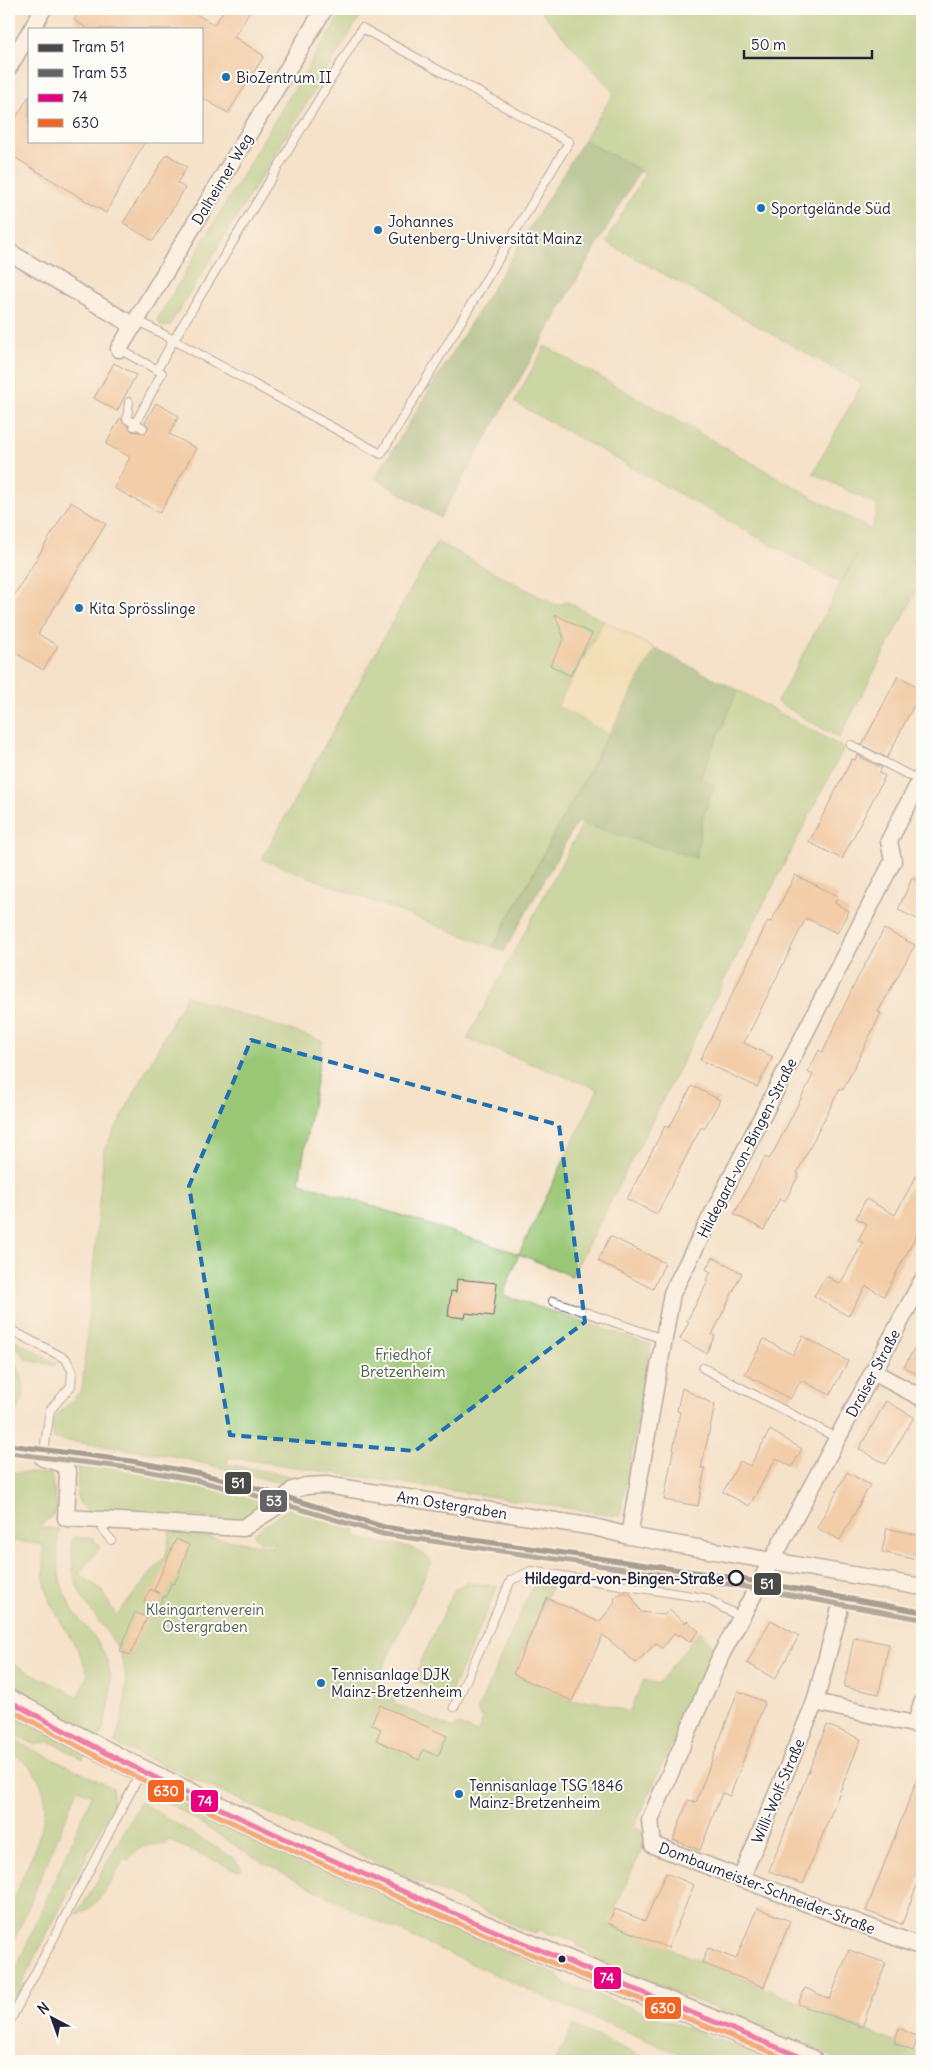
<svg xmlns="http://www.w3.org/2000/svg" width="931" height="2070" font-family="Delius,sans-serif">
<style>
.green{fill:#9ac775;stroke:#5e7458}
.forest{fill:#7bac66;stroke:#4e6750}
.sand{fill:#eeda9e;stroke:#887e6c}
.building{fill:#eeb380}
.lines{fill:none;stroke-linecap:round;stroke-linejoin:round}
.lane-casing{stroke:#6c656d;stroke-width:10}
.street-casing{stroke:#6c656d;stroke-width:19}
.secondary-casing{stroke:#6c656d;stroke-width:25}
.lane{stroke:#fff;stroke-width:8}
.street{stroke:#fff;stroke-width:16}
.secondary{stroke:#fff;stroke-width:22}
.bus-1-casing{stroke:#fdfcf7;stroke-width:9}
.bus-2-casing{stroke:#fdfcf7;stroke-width:9}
.bus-1{stroke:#e6007e;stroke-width:5}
.bus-2{stroke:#f26522;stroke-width:5}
.tram-1-casing{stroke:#fdfcf7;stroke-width:9}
.tram-2-casing{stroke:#fdfcf7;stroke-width:9}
.tram-1{stroke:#4a4a49;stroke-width:5}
.tram-2{stroke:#646363;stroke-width:5}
.marked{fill:none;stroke:#1f6fb2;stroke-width:4;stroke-dasharray:10 6;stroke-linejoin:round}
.poi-dot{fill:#1f6fb2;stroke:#fdfcf7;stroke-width:2}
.stop-dot{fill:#fdfcf7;stroke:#22223b;stroke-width:2.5}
.bus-dot{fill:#22223b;stroke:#fdfcf7;stroke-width:2}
.labels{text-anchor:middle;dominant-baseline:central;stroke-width:4;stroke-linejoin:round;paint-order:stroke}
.poi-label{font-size:15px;fill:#22223b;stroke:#fdfcf7;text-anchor:start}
.street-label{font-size:15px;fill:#22223b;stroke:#fdfcf7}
.park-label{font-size:15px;fill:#4c5c4f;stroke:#fdfcf7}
.stop-label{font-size:15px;font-weight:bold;fill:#22223b;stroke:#fdfcf7;text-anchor:end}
.line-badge{stroke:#fdfcf7;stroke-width:2}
.badge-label{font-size:14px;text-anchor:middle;font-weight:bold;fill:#fff}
</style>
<rect width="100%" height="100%" fill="#fdfcf7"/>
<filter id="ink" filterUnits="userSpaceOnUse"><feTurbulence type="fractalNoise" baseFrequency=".02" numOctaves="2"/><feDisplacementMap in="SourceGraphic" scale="10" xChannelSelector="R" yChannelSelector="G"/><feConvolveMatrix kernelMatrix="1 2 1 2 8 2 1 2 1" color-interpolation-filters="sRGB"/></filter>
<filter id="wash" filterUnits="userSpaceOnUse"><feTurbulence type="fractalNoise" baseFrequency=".0096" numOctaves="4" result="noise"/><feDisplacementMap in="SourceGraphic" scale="20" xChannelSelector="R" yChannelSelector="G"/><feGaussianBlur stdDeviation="1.12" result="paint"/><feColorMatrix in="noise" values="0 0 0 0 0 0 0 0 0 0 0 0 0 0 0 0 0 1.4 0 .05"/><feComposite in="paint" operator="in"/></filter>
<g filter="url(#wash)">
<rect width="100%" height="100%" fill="#f5e2c9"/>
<path class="green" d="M344 9H383L377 18 364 10 170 325 164 327 160 325 157 320 273 123Z
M539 9H922V581L839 738 777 702 858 553 840 583 514 402 545 346 871 530 878 506 813 473 862 384 606 242 645 174 584 140 614 93Z
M437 542 552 603 557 605 568 602 655 649 493 947 262 859Z
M738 690 844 748 572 1276 519 1254 503 1295 651 1345 620 1516 229 1457 227 1464 301 1478 289 1485 174 1456 54 1439 52 1420 82 1390 104 1150 186 996 323 1041 299 1182 519 1254 598 1089 467 1039 584 822 696 858 674 802Z
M9 1337 56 1363 55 1366 27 1360 18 1349 9 1344Z
M9 1356C27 1375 31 1400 9 1419Z
M68 1459 187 1478 269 1499 262 1507 242 1519 231 1521 198 1517 92 1513C65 1499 85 1482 75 1462Z
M9 1472 51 1474 57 1507 55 1513 39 1527 59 1529C56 1552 56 1575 66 1597 73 1614 86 1626 97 1641 118 1672 112 1704 100 1737L9 1691V1662L79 1697 88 1674 78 1650 50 1603 44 1579 43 1545 9 1540Z
M291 1507 356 1526V1538L410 1547 429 1558 431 1562 374 1687 392 1696 395 1704 454 1729 457 1724 477 1733 484 1716H480L477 1711 531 1590 541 1581 553 1583 513 1674 572 1701H594L629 1712 644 1680 658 1684 700 1631 715 1648 634 1827 648 1834 609 1923 922 2054V2061H842L591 1957 588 1951 577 1946 578 1943 556 1934 553 1935 538 1929 535 1934 114 1743C126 1715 133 1672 115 1644 104 1625 87 1610 79 1590 71 1574 72 1555 72 1538H93L100 1548 79 1573 103 1592 116 1616 166 1555 170 1531 273 1547 274 1542H260L253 1534Z
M466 1583 498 1586 451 1692 445 1693 417 1681 415 1674 455 1589Z
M9 1712 86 1753 83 1759 49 1741 35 1745 9 1731Z
M9 1738 113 1788 112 1806 9 2009V1985L92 1795 78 1789 9 1953C9 1942 7 1929 9 1918 20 1860 84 1795 9 1751Z
M156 1795 168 1796 205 1811 367 1889 557 1975 567 1984 776 2061H698L562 2005 356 1911 255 1858Z
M140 1802 235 1859 242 1869 239 1871 168 1840 165 1845C149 1843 137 1847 127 1861L124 1859C112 1878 100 1909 76 1914L90 1894Z
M573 2026 652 2061H555Z"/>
<path class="forest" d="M584 140 640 170 440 518 375 478Z
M655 649 738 690 700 778 715 785 703 816 696 858 577 822 504 952 493 947Z"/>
<path class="sand" d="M604 621 655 649 609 734 557 706Z"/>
<g id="blocks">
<path class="building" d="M80 9H188L214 25 225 9H251L234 37 264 56 228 113 201 97V29H88L74 20Z
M29 96V141H145L106 213 9 154V129Z
M167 154 187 167 177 183 185 188 153 241 123 223Z
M114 363 136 375 117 411 94 398Z
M156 403 179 416 169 434 196 448 160 513 114 488 130 457 106 444 120 418 132 431 146 433 149 427 145 423Z
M71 502 106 524 38 634 58 646 43 670 9 649V604Z
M555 614 592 634 570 676 550 665 564 639Z
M898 676 922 689 887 758 862 745Z
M857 755 882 768 879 773 885 776 842 859 809 842 852 759 855 760Z
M795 875 838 896 835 903 849 911 837 933 806 918 744 1043 773 1057 757 1087 700 1060 768 921 771 922Z
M912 878 922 883V921L898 910Z
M884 929 915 945 878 1012 881 1013 843 1090 840 1088 797 1173 799 1174 785 1201 780 1198 764 1230 734 1214 765 1157 769 1159 773 1153 813 1075 808 1072 819 1050 823 1052 853 987Z
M692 1086 720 1100 704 1129 701 1127 657 1214 627 1199 665 1126 669 1128Z
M922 1165V1225L884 1296 866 1286 848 1316 814 1296 826 1276 840 1284 863 1243 858 1240 867 1224 856 1218 866 1199 895 1215Z
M610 1236 665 1263 653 1289 598 1261Z
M713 1257 742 1273 712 1335 715 1336 706 1353 680 1339 689 1322 687 1321 708 1281 706 1280 711 1272 706 1269Z
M457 1279 497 1283 493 1316 466 1313 465 1318 448 1316 451 1291 456 1292Z
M922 1334V1377L904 1367Z
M803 1336 848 1361 830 1395 801 1380 790 1399 745 1374 764 1339 793 1355Z
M682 1388 715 1405 701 1468H705L698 1506 664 1500 680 1412 677 1411Z
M886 1401 914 1417 886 1464 859 1449Z
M770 1430 802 1449 792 1467 776 1458 749 1506 723 1492 740 1461 750 1466Z
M847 1472 870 1485 840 1540 817 1528Z
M887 1528 922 1536V1561L882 1552Z
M176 1539 189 1545 178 1576 174 1584 171 1583 166 1598 164 1596 158 1608 144 1602 150 1589 160 1594 154 1590Z
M624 1592 631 1595 641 1612 664 1615 669 1610 685 1623 687 1621 699 1631 690 1642 680 1634 678 1636 675 1633 662 1648 656 1643 636 1663 603 1635 572 1701 513 1674 547 1598 599 1622 614 1604 615 1597Z
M135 1612 147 1618 130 1655 120 1651Z
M771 1620 799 1636 775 1679 747 1663Z
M854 1637 889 1644 879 1694 844 1687Z
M738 1691 765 1702 730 1796 722 1793 700 1850 673 1840 688 1800 696 1802Z
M380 1705 447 1736 438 1756 423 1750 419 1760 376 1740 381 1729 371 1724Z
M827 1725 861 1739 803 1884 769 1871Z
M921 1769 922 1872 902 1924 866 1911Z
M666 1873 694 1885 668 1948 608 1923 615 1909 645 1921Z
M757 1908 790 1921 764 1987 702 1963 708 1948 736 1959Z
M849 1950 886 1963 862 2027 798 2004 805 1988 830 1999Z
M899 2028 918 2037 913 2051 894 2043Z"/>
</g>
</g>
<g filter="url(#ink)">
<use href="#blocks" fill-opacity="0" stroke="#6c656d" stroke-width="1"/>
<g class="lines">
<g class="lane-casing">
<path id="lane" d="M137 320 381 454 569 142 362 28 173 341 157 370
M119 349 161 372
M129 402 127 419 143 428
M134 426 162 373
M851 745 920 781
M553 1301 663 1339
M9 1329 66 1359 72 1371 71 1386 50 1410 43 1458
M703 1368 837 1438
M103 1521V1530L111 1540
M454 1707 511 1580 531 1571 705 1598 742 1618
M9 2023 141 1772"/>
</g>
<g class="street-casing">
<path id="street" d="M32 29 43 9
M9 67 29 33
M9 252 134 326
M119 349 324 9
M922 1281 721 1655 650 1820 653 1845 922 1947
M873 1372 922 1398
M43 1458 63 1464 68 1473 66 1518 243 1528 274 1508 293 1490 306 1486 326 1485 594 1527 629 1536 922 1587
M629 1536 672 1293 893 861 889 841 922 777
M815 1702 922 1726
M916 1724 922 1703
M741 1879 815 1702 839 1612"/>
</g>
<g class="secondary-casing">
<path id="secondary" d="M9 1701C53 1724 97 1749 142 1771 360 1878 585 1970 811 2061"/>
</g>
<use href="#lane" class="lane"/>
<use href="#street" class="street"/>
<use href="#secondary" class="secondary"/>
<g class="bus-1-casing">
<path id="bus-1" d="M9 1701C53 1724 97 1749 142 1771 360 1878 586 1970 811 2061"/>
</g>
<g class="bus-2-casing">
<path id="bus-2" d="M9 1709C52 1732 95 1756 139 1778 352 1882 572 1972 792 2061"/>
</g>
<use href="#bus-1" class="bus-1"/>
<use href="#bus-2" class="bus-2"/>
<g class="tram-1-casing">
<path id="tram-1" d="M9 1445 131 1461 197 1473 249 1486 384 1527 736 1578 922 1612"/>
</g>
<g class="tram-2-casing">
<path id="tram-2" d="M9 1453 130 1468 195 1480 247 1493 383 1534 735 1585 921 1619"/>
</g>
<use href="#tram-1" class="tram-1"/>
<use href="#tram-2" class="tram-2"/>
</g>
</g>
<path d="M0 0H931V2070H0ZM251 1040 559 1125 585 1322 415 1451 230 1435 189 1186Z" fill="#f5e2c9" fill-opacity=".55" fill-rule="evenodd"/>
<path class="marked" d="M251 1040 559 1125 585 1322 415 1451 230 1435 189 1186Z"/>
<g class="poi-dot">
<circle cx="226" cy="77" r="5"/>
<circle cx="761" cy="208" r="5"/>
<circle cx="378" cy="230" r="5"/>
<circle cx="79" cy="608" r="5"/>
<circle cx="321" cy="1683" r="5"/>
<circle cx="459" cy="1794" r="5"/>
</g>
<circle class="stop-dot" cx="736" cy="1578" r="7"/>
<circle class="bus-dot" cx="562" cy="1959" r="4.5"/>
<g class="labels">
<g class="poi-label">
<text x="236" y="77">BioZentrum II</text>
<text x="771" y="208">Sportgelände Süd</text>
<text x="388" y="221">Johannes<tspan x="388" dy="17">Gutenberg-Universität Mainz</tspan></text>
<text x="89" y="608">Kita Sprösslinge</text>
<text x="331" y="1674">Tennisanlage DJK<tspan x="331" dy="17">Mainz-Bretzenheim</tspan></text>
<text x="469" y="1785">Tennisanlage TSG 1846<tspan x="469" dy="17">Mainz-Bretzenheim</tspan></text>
</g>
<g class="street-label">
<text transform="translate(222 179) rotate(-59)">Dalheimer Weg</text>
<text transform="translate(747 1148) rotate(-63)">Hildegard-von-Bingen-Straße</text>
<text transform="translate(873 1373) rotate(-62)">Draiser Straße</text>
<text transform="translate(452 1505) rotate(9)">Am Ostergraben</text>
<text transform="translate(778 1791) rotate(-67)">Willi-Wolf-Straße</text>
<text transform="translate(767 1888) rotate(21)">Dombaumeister-Schneider-Straße</text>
</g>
<g class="park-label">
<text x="403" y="1354">Friedhof<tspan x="403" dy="17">Bretzenheim</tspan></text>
<text x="205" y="1609">Kleingartenverein<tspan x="205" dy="17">Ostergraben</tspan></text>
</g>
<g class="stop-label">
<text x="724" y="1578">Hildegard-von-Bingen-Straße</text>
</g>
</g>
<g class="line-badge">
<rect x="224" y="1471" width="28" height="24" rx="5" fill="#4a4a49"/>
<rect x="259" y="1489" width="29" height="24" rx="5" fill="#646363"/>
<rect x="753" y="1572" width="29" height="24" rx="5" fill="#4a4a49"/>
<rect x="147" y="1779" width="38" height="24" rx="5" fill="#f26522"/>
<rect x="190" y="1789" width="29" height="24" rx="5" fill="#e6007e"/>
<rect x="593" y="1966" width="29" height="24" rx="5" fill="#e6007e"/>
<rect x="644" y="1996" width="38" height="24" rx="5" fill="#f26522"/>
</g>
<g class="badge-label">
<text x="238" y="1488">51</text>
<text x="274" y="1506">53</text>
<text x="767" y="1589">51</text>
<text x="166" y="1796">630</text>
<text x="205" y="1806">74</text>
<text x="607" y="1983">74</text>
<text x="663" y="2013">630</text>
</g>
<rect width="931" height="2070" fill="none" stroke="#fdfcf7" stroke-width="30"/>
<rect x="28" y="28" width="175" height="115" fill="#fdfcf7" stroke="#a5a5ac"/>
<rect x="38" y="44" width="25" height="8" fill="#4a4a49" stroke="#a5a5ac"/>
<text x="72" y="52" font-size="15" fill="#22223b">Tram 51</text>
<rect x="38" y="69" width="25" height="8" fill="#646363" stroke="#a5a5ac"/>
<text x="72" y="78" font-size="15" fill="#22223b">Tram 53</text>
<rect x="38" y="94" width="25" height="8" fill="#e6007e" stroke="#a5a5ac"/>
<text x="72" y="102" font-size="15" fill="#22223b">74</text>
<rect x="38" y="119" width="25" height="8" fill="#f26522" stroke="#a5a5ac"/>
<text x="72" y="128" font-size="15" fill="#22223b">630</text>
<g transform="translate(52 2018) rotate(319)" stroke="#fdfcf7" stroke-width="4" paint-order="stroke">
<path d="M0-4L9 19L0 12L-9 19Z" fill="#22223b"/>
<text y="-8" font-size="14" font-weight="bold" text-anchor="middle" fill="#22223b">N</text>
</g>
<path d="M744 50v8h128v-8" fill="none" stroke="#22223b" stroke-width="2.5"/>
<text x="751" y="50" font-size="15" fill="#22223b" stroke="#fdfcf7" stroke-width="4" paint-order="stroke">50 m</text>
</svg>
